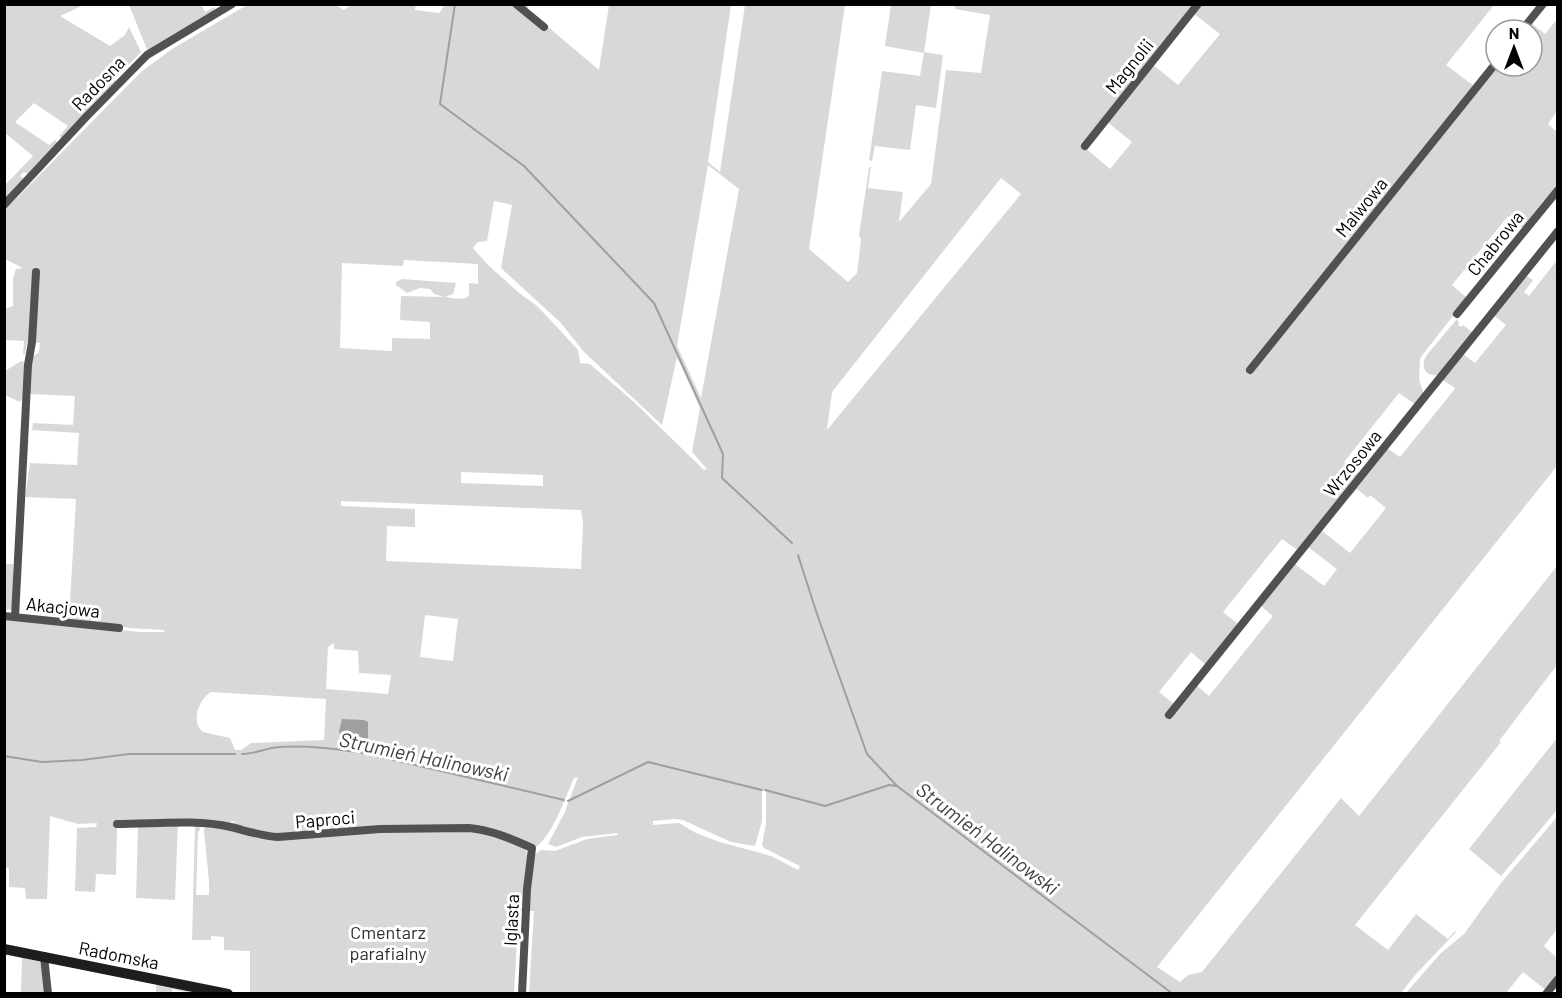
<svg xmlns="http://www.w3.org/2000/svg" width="1562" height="998" font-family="Barlow,sans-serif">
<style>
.green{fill:#d8d8d8;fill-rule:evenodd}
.water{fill:#9f9f9f}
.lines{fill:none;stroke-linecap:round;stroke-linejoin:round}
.stream{stroke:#9f9f9f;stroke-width:2}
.street{stroke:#515151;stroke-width:8}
.secondary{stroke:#1e1e1e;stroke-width:10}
.labels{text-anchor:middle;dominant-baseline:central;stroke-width:6;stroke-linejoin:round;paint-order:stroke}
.street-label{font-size:18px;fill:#000;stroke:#fff}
.park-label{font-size:18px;fill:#2f2f2f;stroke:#fff}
.water-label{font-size:20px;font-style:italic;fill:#404040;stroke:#fff}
</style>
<rect width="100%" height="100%" fill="#fff"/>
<path class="green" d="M416 4 415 10 439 13 445 5H528V10L599 70 609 5H731L708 162 720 172 745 5H845L809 249 848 282 857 273 861 240 859 235 869 168 871 166 868 188 903 192 899 222 931 184 946 70 981 73 990 15 955 9V5H1195L1082 145 1110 169 1132 142 1106 121 1152 64 1178 85 1220 34 1193 13 1200 5H1494L1446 65 1478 89 1497 66H1507L1513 71 1517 66H1532V47L1540 36 1530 26 1532 24 1545 34 1557 19V111L1548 124 1557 132V187L1546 201 1544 200 1524 229 1508 216 1452 285 1467 298 1420 358 1419 379 1424 395 1416 405 1399 393 1344 462 1361 475 1299 551 1282 539 1223 612 1239 625 1231 631 1229 637 1206 665 1191 652 1159 692 1174 704 1167 714 1170 716 1196 685 1209 696 1273 616 1260 605 1296 562V565L1324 586 1337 569 1308 547 1322 531 1350 553 1386 508 1370 495 1368 498 1357 489 1351 496 1350 494 1387 448 1400 457 1454 390 1455 388 1441 379 1462 353 1475 363 1506 325 1493 315 1508 296H1510L1514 292V289L1525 275 1533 280 1524 292 1529 296 1557 260V466L1157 967 1180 982 1188 975 1202 972 1341 798 1359 816 1557 566V665L1499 741 1501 742 1355 925 1388 950 1416 914 1448 939 1455 931 1456 932 1416 974 1401 993H529L534 911H529L533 856 541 850 555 851 587 839 618 835 617 833 582 837 556 847 548 844 564 814 578 777 574 778C565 798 554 833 536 847L475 826H394L331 831 333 834 466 829 485 832 524 847C532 856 525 897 524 911H521L519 938 517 939 514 993H250V951L224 950V937L211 936V940H192L195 826H199L200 830 198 832 196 895H209V881L204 831 205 827 227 828 245 833 248 830 236 826 234 821 230 822V825L178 821 175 900 136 898 138 826 117 827 116 875 96 874 95 892 75 891 77 828 96 827 97 823 78 824 50 816 47 899H26L25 888 9 887V868L5 867V620L7 618 140 632H165L164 630 130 628 69 618 76 499 25 497 30 463 77 465 79 433 32 430 33 423 73 425 75 396 30 394 29 401 31 358 39 352 40 343 33 342 34 322H36L38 274H35L30 342H27L25 354 23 355 24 341 5 340V309L13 306V278L16 269 23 268 5 259 4 211 141 72 172 49 247 5H336L344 10 351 5ZM708 165 739 189 701 398 677 346ZM1001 178 1021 194 827 430 832 392ZM494 201 512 205 501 268 560 322 584 352 662 425 677 357 700 408 692 452 707 469 704 470 634 402 590 364 580 363 578 350 556 326 537 306 519 293 488 265 473 248 478 242 487 241ZM404 260 478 264V284L469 283V296C463 301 452 298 445 297L453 294 456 283 402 279 396 282V285L407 293 420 288 430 289 434 294 444 297 401 296 400 320 430 322V339L392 338V351L340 348 342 263 403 266ZM461 472 543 475V486L461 483ZM341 501 581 510 583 523 581 569 386 561 387 526 415 527V509L341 506ZM425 615 458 619 453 661 420 657ZM334 643V649L358 651 359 673 391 675 388 694 326 689 328 647ZM211 692 326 699 324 740 251 743 241 750H235L230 738 203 732C190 722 199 699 211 692ZM762 789 766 790V823L762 845 764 848 800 866 798 870 771 856 720 842 696 833 679 823 653 825V821L675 819 683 820 731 842 755 846 762 821Z
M5 5H84L60 16 110 46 125 35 129 27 141 52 115 79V82L62 138 59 136 68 126 34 103 15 122 49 145 55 140 58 143 28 174 24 172 20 176 24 179 5 199 4 186 33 156 5 133Z
M129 5H201L205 12 214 7 216 10 148 52Z
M891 5H931L924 52 943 55 936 108 916 105 910 150 875 146 872 161 869 160 882 71 920 76 924 53 885 46Z
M1471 302 1457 320 1459 322 1458 325 1461 327 1463 325 1473 333 1455 356 1450 357 1451 361 1440 375C1426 377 1420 368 1426 356Z
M21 361 25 362 23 398 20 402 5 395V371Z
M5 564H13V605L11 610 8 609 5 612Z
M1557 738V810L1501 876 1469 849Z
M1557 817V929L1544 946 1557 958V976L1546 990 1523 972 1506 993 1405 994 1441 953 1464 934 1501 883Z
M20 957 41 962 45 993H21L22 959Z
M156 984 201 993H190L172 989V993L156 994Z"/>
<path class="water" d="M342 719 364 720 368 722V738L363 740 341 739 339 731Z"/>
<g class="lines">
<path class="stream" d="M455 4 440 104 524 166 654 303 723 454 722 478 792 543
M798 555 818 617 867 754 897 786
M242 754C255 754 266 748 279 747 307 745 336 749 364 753L564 800
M4 756 42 762 82 760 129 754H235
M765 790 825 806 889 785 897 786 1173 994
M568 801 648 762 762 790"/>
<path class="street" d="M516 4 544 27
M1522 30 1543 4
M1085 146 1198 4
M4 205 87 116 147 55 232 4
M1457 314 1558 190
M1250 370 1496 63
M4 616 119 628
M15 617 28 365 32 342 36 272
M1169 715 1558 231
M117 824C155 824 195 819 231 827 247 831 261 836 278 837L380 829 469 828C491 830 512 839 532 848L527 889 522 994
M44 956 48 994
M1546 994 1558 979"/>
<path class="secondary" d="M4 949 228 994"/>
</g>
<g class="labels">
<g class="street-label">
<text transform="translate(1129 66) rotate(-51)">Magnolii</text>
<text transform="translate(98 83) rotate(-46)">Radosna</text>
<text transform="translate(1361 207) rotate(-51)">Malwowa</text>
<text transform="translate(1495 243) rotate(-51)">Chabrowa</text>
<text transform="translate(1352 463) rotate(-51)">Wrzosowa</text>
<text transform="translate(63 607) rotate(6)">Akacjowa</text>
<text transform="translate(325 819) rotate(-5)">Paproci</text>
<text transform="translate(511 920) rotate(-87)">Iglasta</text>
<text transform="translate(119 955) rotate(11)">Radomska</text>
</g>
<g class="park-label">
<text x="388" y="932">Cmentarz<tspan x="388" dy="21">parafialny</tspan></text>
</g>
<g class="water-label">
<text transform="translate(424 756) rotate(12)">Strumień Halinowski</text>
<text transform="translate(988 838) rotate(37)">Strumień Halinowski</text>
</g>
</g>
<rect width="1562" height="998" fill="none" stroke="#000000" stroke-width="12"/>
<g transform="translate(1514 48)"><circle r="28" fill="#ffffff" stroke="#999999" stroke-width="1.5"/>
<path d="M0-4.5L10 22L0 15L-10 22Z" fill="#000000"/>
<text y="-9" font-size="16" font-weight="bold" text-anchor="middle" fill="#000000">N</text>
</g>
</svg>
